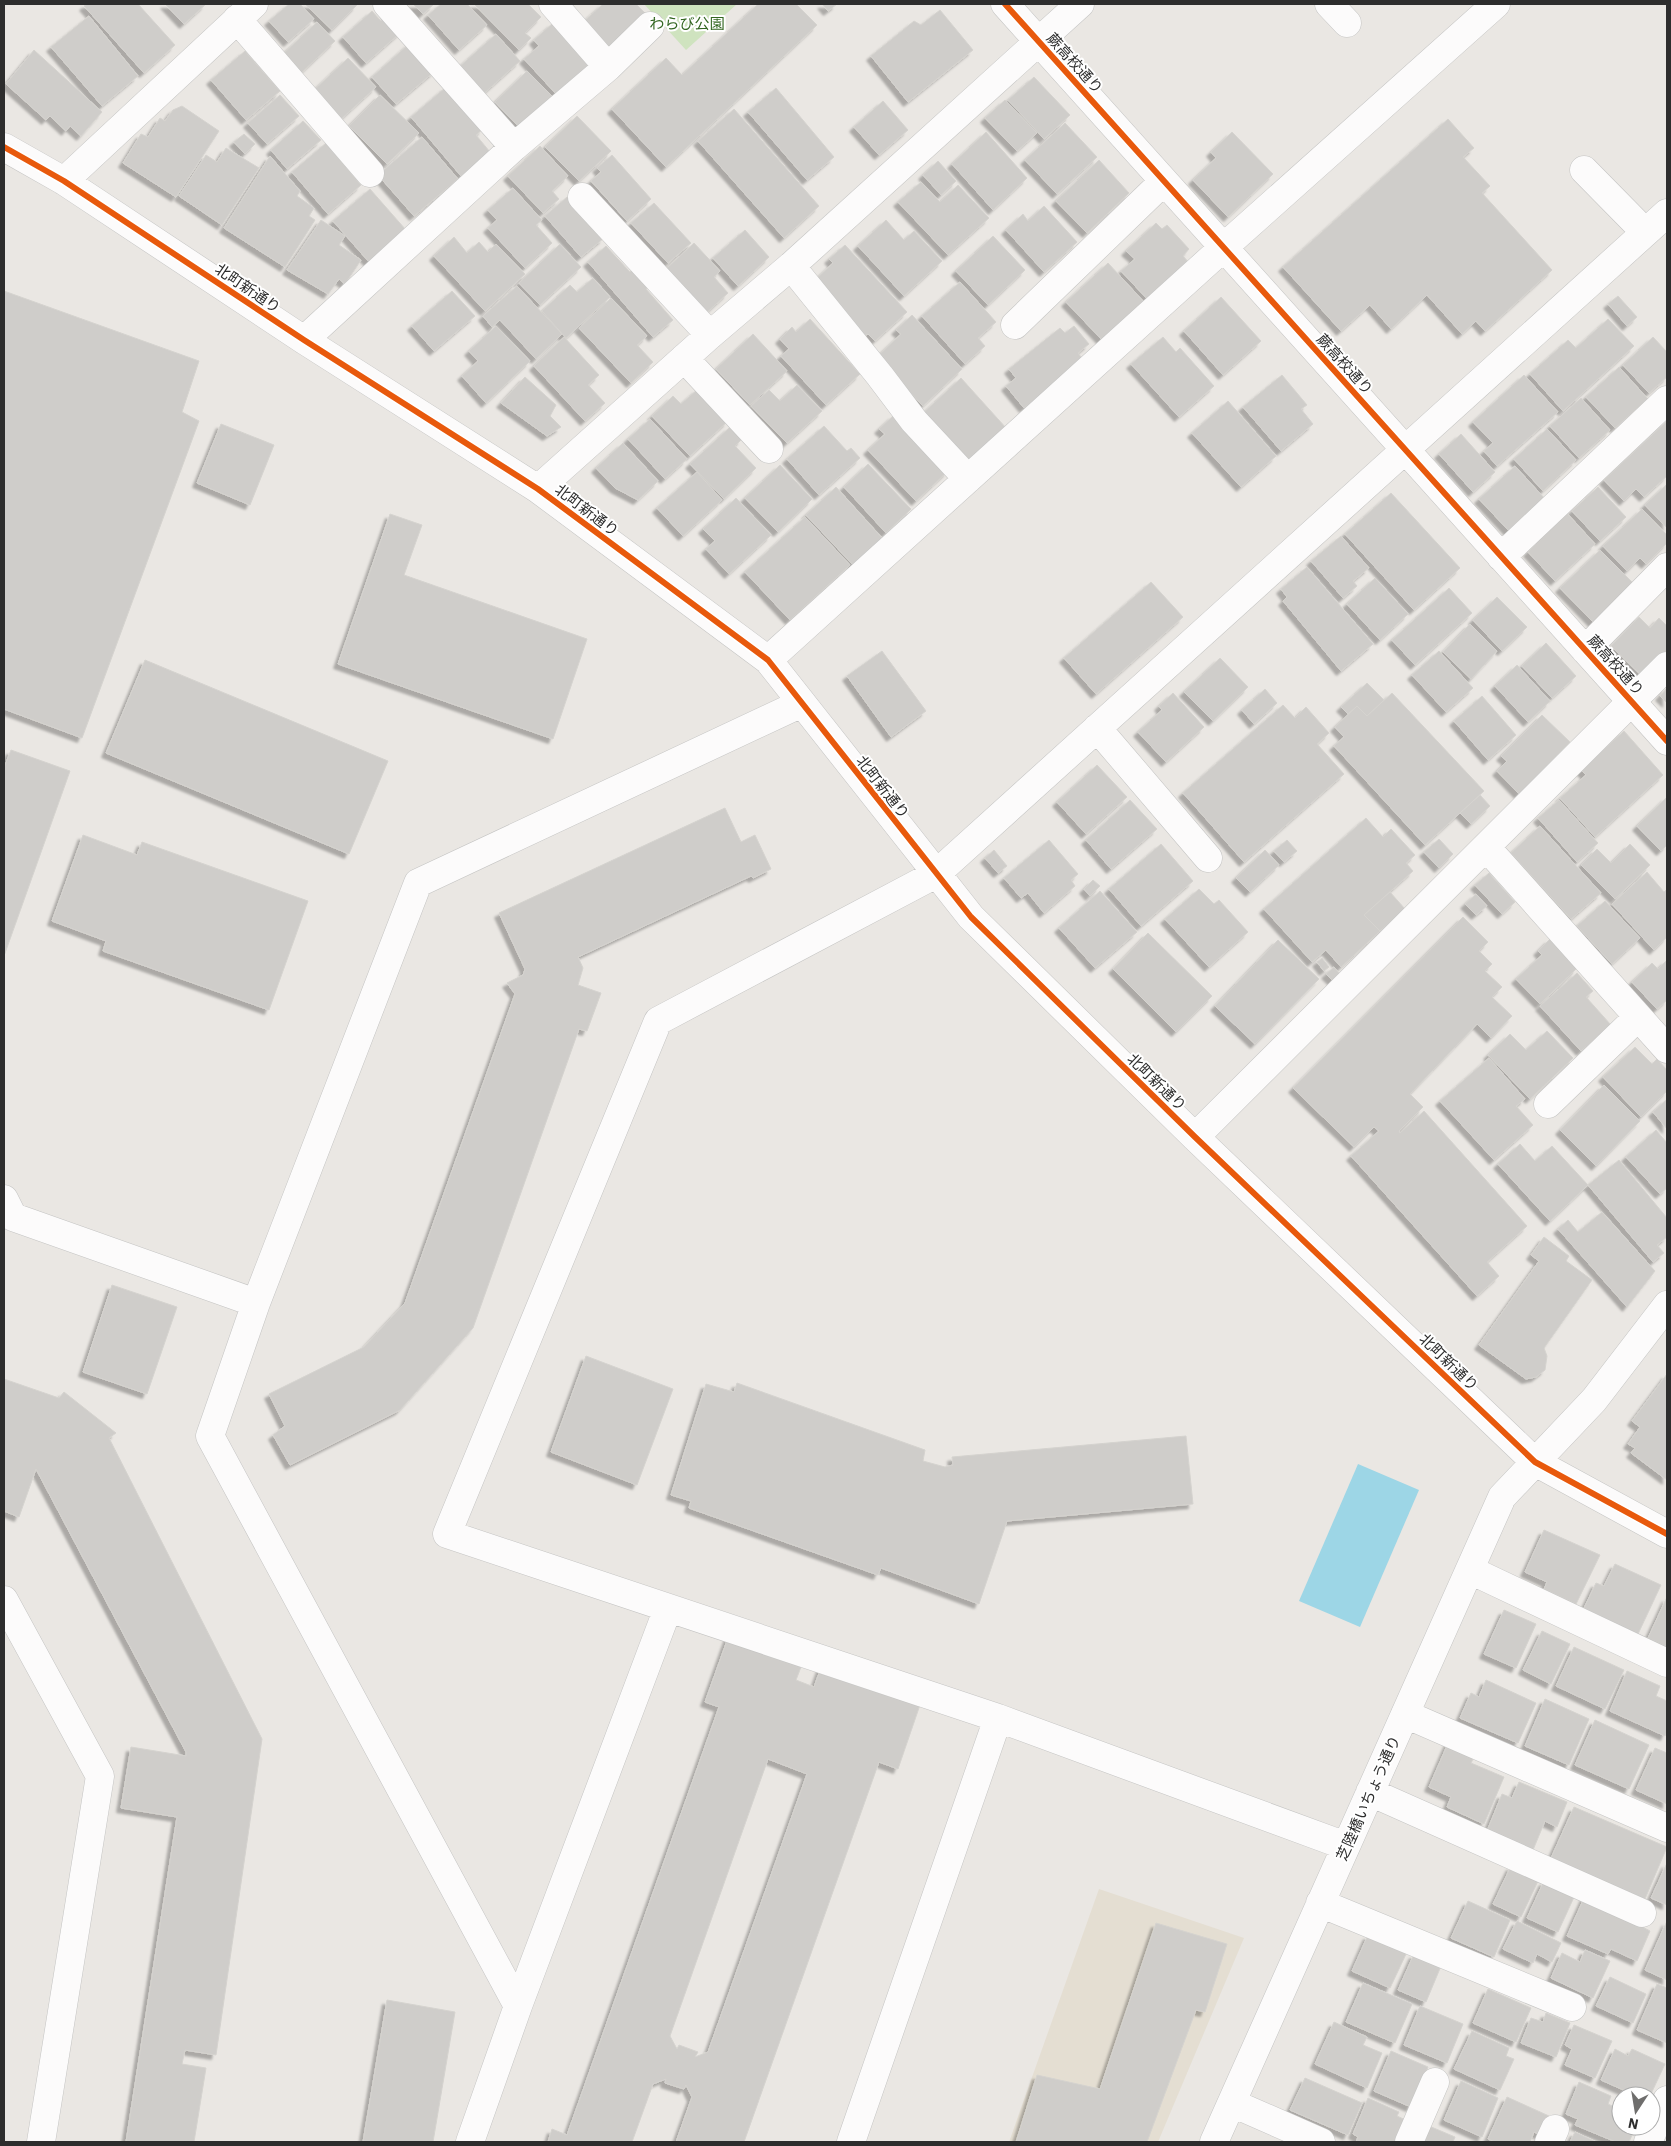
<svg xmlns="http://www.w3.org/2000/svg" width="1671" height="2146" font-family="'IBM Plex Sans','Noto Sans JP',sans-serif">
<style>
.education{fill:#e4ded2}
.green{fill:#cfe3bf}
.water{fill:#9dd6e6}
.building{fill:#cfcdca;stroke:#d5d3cf;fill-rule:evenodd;filter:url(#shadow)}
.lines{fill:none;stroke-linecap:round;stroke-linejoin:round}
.minor-casing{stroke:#c4c4c3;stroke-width:29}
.minor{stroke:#fcfbfb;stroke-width:28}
.cycleway-casing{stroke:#fff;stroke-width:9}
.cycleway{stroke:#e8590c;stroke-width:6}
.labels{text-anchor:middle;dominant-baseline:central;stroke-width:4;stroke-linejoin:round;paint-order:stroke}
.park-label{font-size:15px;fill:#326620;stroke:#fff}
.street-label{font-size:15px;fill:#2d2d2d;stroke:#fff}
</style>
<defs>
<filter id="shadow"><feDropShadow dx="-4.5" dy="4.5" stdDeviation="1" flood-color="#0004"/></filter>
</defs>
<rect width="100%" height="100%" fill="#eae7e3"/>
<path class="education" d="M1099 1889 1244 1938 1158 2142H1009Z"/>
<path class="green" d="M644 4H737L686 50Z"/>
<path class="water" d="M1358 1464 1419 1490 1360 1627 1299 1601Z"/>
<path class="building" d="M87 4H138L175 45 144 73 84 6Z
M165 4H206L184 24Z
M289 4H300L314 19 288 42 269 21Z
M305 4H356L357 5 332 30Z
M413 4H434L423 14Z
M441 4H467L487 25 459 50 428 15Z
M474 4H528L541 17 525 33 531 38 519 50Z
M603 4H636L647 15 606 53 580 25Z
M758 4H796L817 25 666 167 612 109 666 58 682 75Z
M822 4H837L828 11Z
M940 10 973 50 908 102 871 56 914 21 921 25Z
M372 11 381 21 386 15 401 32 366 63 343 37Z
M89 16 138 76 102 106 51 47Z
M317 22 335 41 301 73 283 54Z
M553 23 591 64 557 95 524 59 539 46 534 40Z
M496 34 520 61 482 95 458 68Z
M410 43 435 71 396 104 372 77Z
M34 50 102 112 81 136 70 126 66 131 50 116 46 120 6 84Z
M245 51 280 91 246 120 211 80Z
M348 58 376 87 339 121 312 92Z
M527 71 552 96 520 128 495 102Z
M1034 77 1070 115 1044 139 1008 100Z
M446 87 483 129 476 135 490 152 461 176 411 117Z
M776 88 834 157 807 180 748 112Z
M280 95 299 116 267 144 248 123Z
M380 95 419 133 387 164 349 126Z
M1005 100 1037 133 1017 151 985 118Z
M883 101 908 130 879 155 854 127Z
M182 106 219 131 176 197 123 163 141 134 148 137 160 118 165 121 173 110Z
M734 109 819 206 784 238 698 141Z
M577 116 611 151 579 181 545 147Z
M1448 119 1474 148 1463 157 1490 186 1482 193 1552 270 1485 331 1476 321 1462 334 1427 295 1391 329 1370 305 1341 331 1283 267Z
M303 121 321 140 287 169 271 150Z
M1065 123 1097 157 1057 194 1025 160Z
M986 132 1027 178 993 210 952 164Z
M1232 132 1273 174 1228 217 1193 180 1216 158 1211 152Z
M244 134 255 144 245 154 234 142Z
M422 137 458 179 414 216 378 175Z
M326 143 361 185 328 214 292 172Z
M540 146 568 176 552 191 559 199 543 213 508 176Z
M226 148 259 168 222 225 179 196 206 155 217 162Z
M612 155 651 199 627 221 591 181 601 172 597 168Z
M270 156 300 191 297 196 314 208 309 216 315 220 285 267 224 228Z
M1099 160 1129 193 1087 233 1056 201Z
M938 161 956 181 941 195 923 175Z
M921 182 940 202 958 185 989 218 948 255 898 202Z
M513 188 542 220 536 225 552 243 525 268 488 228 497 220 488 210Z
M370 189 406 230 369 262 333 221Z
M567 197 604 238 581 257 545 216Z
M654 203 691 243 668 263 631 223Z
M1044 206 1077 242 1044 272 1006 230 1023 214 1028 221Z
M321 220 345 236 339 245 361 260 345 284 339 279 328 294 287 270Z
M886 220 904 240 914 231 942 261 904 296 858 246Z
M1156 223 1162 229 1167 225 1189 249 1183 256 1190 264 1150 302 1121 271 1135 259 1126 251Z
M745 230 769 257 738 286 713 258Z
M993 236 1025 270 988 305 956 271Z
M454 237 467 253 479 242 488 252 496 244 525 274 485 311 434 256Z
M694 243 720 271 714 277 728 293 705 314 665 270Z
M560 244 581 267 540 305 519 283Z
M845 245 907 312 875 341 868 334 861 338 811 284 833 263 829 259Z
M606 246 630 272 634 268 650 285 646 289 673 320 653 337 588 262Z
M1108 263 1145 303 1104 342 1066 302Z
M593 278 610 297 566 338 542 311 570 285 577 292Z
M960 282 996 322 978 338 985 346 965 364 922 316Z
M517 286 562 334 536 359 500 320 492 327 483 316Z
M4 291 199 361 182 412 199 421 82 738 4 709Z
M452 291 475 316 434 351 412 326Z
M1618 296 1637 317 1627 326 1608 304Z
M1221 297 1261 341 1223 375 1184 331Z
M611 298 647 336 637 345 653 362 631 383 579 328Z
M912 315 962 369 923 406 877 357 901 334 896 330Z
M810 319 860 374 826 405 781 356 789 349 780 339 792 327 796 332Z
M1608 319 1634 346 1563 411 1530 374 1568 340 1576 348Z
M496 326 530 361 486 403 462 376 478 361 469 351Z
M1074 326 1089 344 1078 353 1084 361 1024 408 1006 386 1016 378 1009 369 1060 328 1065 333Z
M753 334 787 371 750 405 716 369Z
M564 337 599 375 588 385 605 403 585 421 534 366Z
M1163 337 1176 352 1180 348 1214 386 1179 417 1131 364Z
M1653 337 1667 352V377L1649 393 1623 365Z
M1619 367 1648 399 1615 428 1586 397Z
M1282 375 1307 405 1301 409 1313 424 1281 451 1243 407Z
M1524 375 1558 412 1497 466 1484 451 1493 443 1473 422Z
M525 377 556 405 550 416 561 427 547 436 501 403Z
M961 378 1007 429 969 463 921 415Z
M797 385 822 411 787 443 751 406 769 390 780 401Z
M698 389 728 421 690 456 652 416 673 396 681 404Z
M1581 398 1610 430 1579 458 1550 426Z
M1228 401 1276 456 1241 487 1192 433Z
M894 415 948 471 916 501 868 450 885 434 879 429Z
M650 419 687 459 665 479 628 439Z
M1667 421V476L1644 497 1636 489 1624 501 1604 480Z
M221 424 274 445 250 505 197 483Z
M824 426 847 451 851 448 860 458 819 495 787 459Z
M730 427 742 439 735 446 756 468 724 499 690 464Z
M1547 429 1576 460 1543 491 1514 459Z
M1461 434 1495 472 1473 492 1439 454Z
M623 443 658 481 638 500 615 488 596 468Z
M868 464 911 509 886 533 844 487Z
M780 465 812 499 778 532 745 498Z
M1515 466 1546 500 1510 532 1479 499Z
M697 472 722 500 683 536 657 508Z
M1667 484V528L1645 505Z
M836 487 883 539 854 566 806 515Z
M1598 487 1626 517 1600 541 1572 511Z
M1391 493 1460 568 1414 610 1345 534Z
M736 498 771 535 729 574 706 549 715 541 703 529Z
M1642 509 1667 535V543L1646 564 1640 558 1627 571 1603 546Z
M1565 511 1595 544 1555 581 1528 552 1536 544 1533 541Z
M390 514 422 525 404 575 587 639 553 739 338 664Z
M805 517 850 565 790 620 745 572Z
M1341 536 1369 568 1353 581 1357 586 1343 598 1311 561Z
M1600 550 1634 584 1594 623 1560 588Z
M1307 567 1373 644 1341 671 1283 601 1287 597 1281 589Z
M1375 578 1408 614 1380 640 1347 604Z
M1151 582 1183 617 1096 694 1064 658Z
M1449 588 1472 613 1415 665 1392 640Z
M1497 597 1527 627 1502 651 1473 620Z
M1639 617 1650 628 1659 618 1667 626V650L1642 676 1611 646Z
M1470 624 1497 651 1471 679 1443 652Z
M1546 643 1576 676 1552 698 1522 666Z
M882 651 926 711 891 737 847 676Z
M1439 651 1473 688 1446 712 1412 675Z
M1220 658 1248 687 1213 721 1184 692Z
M145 660 388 761 349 854 106 753Z
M1517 665 1550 701 1528 722 1495 686Z
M1367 683 1384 700 1367 716 1357 706 1348 714 1341 707Z
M1667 688V703L1660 696Z
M1265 689 1277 703 1254 724 1242 710Z
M1173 693 1204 727 1166 762 1138 732 1162 710 1159 706Z
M1392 693 1484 791 1425 845 1334 746 1344 737 1335 727 1357 706 1367 716Z
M1482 696 1516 735 1488 760 1454 721Z
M1283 705 1295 718 1306 707 1329 733 1317 744 1344 774 1244 862 1183 793Z
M1542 715 1570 742 1519 794 1497 771 1507 761 1501 756Z
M1624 731 1663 775 1595 837 1560 798 1586 775 1581 770Z
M11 750 70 771 4 956V768Z
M1097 765 1127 797 1086 834 1057 802Z
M1480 795 1490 806 1471 824 1460 813Z
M1667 797V845L1661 851 1637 826Z
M1130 800 1157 829 1111 869 1086 840Z
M1559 800 1598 843 1577 862 1538 818Z
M725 808 741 842 755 835 771 869 753 878 751 876 578 957 583 968 578 985 601 993 587 1031 579 1029 473 1328 400 1410 290 1465 273 1435 285 1426 269 1394 364 1347 405 1303 515 994 507 983 523 975 525 969 499 913Z
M1366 818 1383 837 1391 829 1415 855 1406 863 1413 871 1364 915 1380 931 1341 967 1326 950 1312 962 1264 909Z
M1540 826 1601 893 1571 919 1511 853Z
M83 835 137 855 142 842 308 901 269 1010 103 951 106 941 52 921Z
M1439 839 1453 854 1439 868 1424 852Z
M1049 840 1078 874 1071 880 1075 886 1044 913 1028 893 1021 898 1004 878Z
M1287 840 1297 851 1284 862 1274 851Z
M1161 844 1193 881 1141 926 1109 889Z
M1630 844 1650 865 1615 899 1581 865 1597 849 1611 863Z
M994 850 1007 866 998 873 985 858Z
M1265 850 1279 865 1250 892 1236 878Z
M1647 872 1664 892 1667 889V937L1654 950 1612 904Z
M1489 873 1515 902 1502 914 1475 885Z
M1093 880 1100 886 1090 896 1084 889Z
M1199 889 1214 904 1219 900 1248 932 1209 967 1165 919Z
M1100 891 1137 932 1095 968 1059 928Z
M1390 892 1405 909 1380 931 1364 915Z
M1476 894 1487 906 1476 915 1465 904Z
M1605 901 1640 938 1612 964 1577 926Z
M1463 917 1488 942 1479 951 1492 964 1485 971 1502 987 1492 997 1512 1016 1491 1038 1477 1024 1410 1094 1423 1107 1399 1131 1400 1133 1424 1111 1527 1226 1487 1262 1499 1276 1477 1296 1351 1156 1379 1131 1374 1127 1354 1147 1293 1088Z
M1148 933 1212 996 1176 1032 1113 969Z
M1550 939 1577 968 1540 1004 1516 979 1542 955 1538 951Z
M1278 940 1319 979 1255 1044 1215 1006Z
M1322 958 1329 967 1324 971 1317 962Z
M1667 960V1000L1657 1009 1632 982 1652 963 1658 969Z
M1334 967 1340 974 1333 981 1326 974Z
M1577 973 1593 991 1586 997 1611 1025 1581 1051 1540 1006Z
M1547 1031 1573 1058 1530 1099 1488 1055 1510 1034 1526 1050Z
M1635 1047 1652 1064 1657 1059 1667 1070V1091L1641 1117 1603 1077Z
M1489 1058 1525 1099 1516 1106 1533 1125 1494 1160 1440 1101Z
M1604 1085 1640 1121 1596 1166 1560 1130Z
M1667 1099V1129L1653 1112Z
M1656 1130 1667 1143V1188L1660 1194 1626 1157Z
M1520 1144 1535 1161 1552 1146 1588 1185 1550 1221 1498 1164Z
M1619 1160 1667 1218V1237L1657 1245 1664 1253 1653 1262 1588 1185Z
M1602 1212 1655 1271 1627 1307 1558 1229 1568 1220 1578 1232Z
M1544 1237 1569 1256 1566 1261 1592 1280 1544 1348 1547 1356 1545 1370 1536 1377 1526 1379 1479 1345 1539 1261 1531 1255Z
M112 1285 177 1307 147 1394 83 1372Z
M586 1356 673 1389 637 1485 551 1452Z
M1667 1374V1480L1631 1453 1635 1448 1628 1444 1640 1427 1632 1421Z
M4 1379 59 1398 64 1392 116 1433 109 1438 262 1739 216 2055 185 2050 182 2064 206 2068 194 2142H126L177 1817 121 1808 131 1747 186 1756V1752L36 1469 19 1517 4 1511Z
M737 1383 925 1450 923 1461 945 1467 953 1465 952 1457 1186 1436 1193 1504 1007 1521 979 1604 881 1568 878 1575 689 1508 691 1501 671 1495 706 1384 734 1392Z
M1544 1530 1600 1555 1576 1604 1544 1589 1547 1582 1525 1572Z
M1615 1564 1661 1585 1638 1634 1584 1608 1596 1583 1604 1586Z
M1667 1597V1647L1648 1638Z
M1504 1610 1536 1624 1516 1668 1484 1654Z
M1542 1631 1570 1644 1551 1684 1523 1670Z
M729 1635 806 1654 796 1680 814 1687 823 1662 921 1702 898 1769 879 1762 744 2142H676L692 2097 686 2085 684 2089 665 2083 666 2079 653 2084 632 2142H548L552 2129 567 2135 719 1707 705 1702ZM768 1759 807 1774 708 2052 695 2057 698 2052 679 2045 677 2049 670 2036Z
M1574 1647 1624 1670 1605 1709 1556 1686Z
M1627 1671 1660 1686 1656 1696 1667 1701V1731L1665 1736 1610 1711Z
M1486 1680 1536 1703 1518 1743 1460 1718 1471 1693 1479 1697Z
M1545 1699 1589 1719 1569 1765 1525 1746Z
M1595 1720 1649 1745 1629 1789 1575 1765Z
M1449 1741 1476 1753 1471 1763 1504 1777 1484 1824 1447 1807 1451 1797 1429 1787Z
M1655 1748 1667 1753V1804L1636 1790Z
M1519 1782 1567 1802 1557 1827 1545 1821 1533 1850 1487 1831 1502 1794 1512 1798Z
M1574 1807 1667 1847 1645 1899 1551 1858Z
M1667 1863V1905L1651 1898Z
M1511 1866 1539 1879 1521 1917 1493 1904Z
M1544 1881 1575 1895 1558 1932 1527 1918Z
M1585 1896 1650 1931 1637 1961 1611 1949 1608 1954 1567 1936Z
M1468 1901 1510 1920 1494 1957 1451 1938Z
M1517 1921 1561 1943 1552 1962 1537 1954 1533 1963 1503 1949Z
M1667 1921V1980L1645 1970Z
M1156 1923 1227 1944 1205 2012 1196 2010 1147 2142H1016L1037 2075 1100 2089Z
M1368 1935 1407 1952 1390 1988 1352 1971Z
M1585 1950 1610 1961 1593 1998 1551 1978 1562 1953 1580 1962Z
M1414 1954 1441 1966 1426 2002 1398 1990Z
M1610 1977 1646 1994 1633 2023 1596 2006Z
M1363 1983 1412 2004 1395 2043 1346 2022Z
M1657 1984 1667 1988V2043L1637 2030Z
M1488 1989 1531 2008 1516 2042 1473 2023Z
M387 2000 455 2012 433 2142H363Z
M1420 2006 1463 2024 1447 2063 1404 2045Z
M1546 2013 1570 2023 1556 2057 1521 2043 1531 2018 1543 2022Z
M1334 2022 1367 2037 1363 2045 1382 2053 1367 2088 1315 2064Z
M1574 2025 1612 2041 1595 2078 1565 2065 1572 2049 1565 2045Z
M1472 2031 1509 2048 1506 2056 1514 2059 1500 2090 1454 2069Z
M1615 2049 1628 2056 1632 2049 1665 2064 1650 2096H1637L1601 2080Z
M1391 2051 1428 2067 1411 2107 1374 2091Z
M1305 2078 1362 2103 1348 2135 1290 2110Z
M1461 2081 1498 2098 1482 2137 1444 2120Z
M1579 2082 1611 2096 1608 2104 1621 2110V2126H1636L1629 2142H1616L1575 2125 1578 2119 1566 2114Z
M1507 2097 1549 2116 1541 2135 1534 2132 1530 2142H1495L1488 2139Z
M1368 2098 1399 2112 1397 2116 1410 2122 1401 2142H1356L1358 2137 1353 2134Z
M1429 2126 1455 2137 1453 2142H1422Z
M1575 2132 1596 2142H1570Z"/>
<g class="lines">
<g class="minor-casing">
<path id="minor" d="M387 4 514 147
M1005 4 1667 741
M1329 4 1347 23
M237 19 370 173
M608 67 650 26
M4 147 64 181 304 340 538 489 768 660 971 917 1195 1137 1535 1462 1667 1534
M1584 170 1645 232
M64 181 254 4
M582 197 710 335
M791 266 880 376 914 421 968 479
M1015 325 1164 181
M304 340 514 147 608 67 553 4
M684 358 769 449
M538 489 710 335 791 266 1080 4
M1501 557 1667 400
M1585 650 1667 567
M768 660 1224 247 1496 4
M1097 728 1208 858
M1486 847 1667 1049
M1548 1104 1638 1017
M1195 1137 1667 666
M4 1199 13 1217 256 1303 418 883 802 703
M256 1303 210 1436 518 2006 470 2142
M1470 1570 1667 1663
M4 1600 100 1776 41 2142
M1405 1714 1667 1828
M998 1718 447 1534 658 1021 936 874 1667 213
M1370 1792 1642 1913
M1320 1903 1572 2007
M518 2006 668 1608
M1232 2103 1321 2142
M851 2142 998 1718 1346 1846
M1214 2142 1502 1497 1594 1400 1667 1305
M1409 2142 1435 2082
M1549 2142 1555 2129
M1648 2142 1667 2100"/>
</g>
<use href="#minor" class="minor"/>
<g class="cycleway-casing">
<path id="cycleway" d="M1005 4 1667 741
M4 147 64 181 304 340 538 489 768 660 971 917 1195 1137 1535 1462 1667 1534"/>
</g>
<use href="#cycleway" class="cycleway"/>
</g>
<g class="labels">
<g class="park-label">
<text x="687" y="23">わらび公園</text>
</g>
<g class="street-label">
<text transform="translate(1075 63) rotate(48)">蕨高校通り</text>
<text transform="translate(248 288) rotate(34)">北町新通り</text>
<text transform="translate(1345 364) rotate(48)">蕨高校通り</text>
<text transform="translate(587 510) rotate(37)">北町新通り</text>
<text transform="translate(1616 665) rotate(48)">蕨高校通り</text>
<text transform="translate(883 787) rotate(52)">北町新通り</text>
<text transform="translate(1157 1082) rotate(44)">北町新通り</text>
<text transform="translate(1449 1362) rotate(44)">北町新通り</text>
<text transform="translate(1368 1798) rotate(-66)">芝陸橋いちょう通り</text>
</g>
</g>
<rect width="1671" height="2146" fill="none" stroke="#2d2d2d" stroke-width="10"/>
<g transform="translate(1636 2111) rotate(192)"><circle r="24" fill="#ffffff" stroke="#ababab"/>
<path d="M0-4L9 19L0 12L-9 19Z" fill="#6f6e6d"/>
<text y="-8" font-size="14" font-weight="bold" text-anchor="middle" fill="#2d2d2d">N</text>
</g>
</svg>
